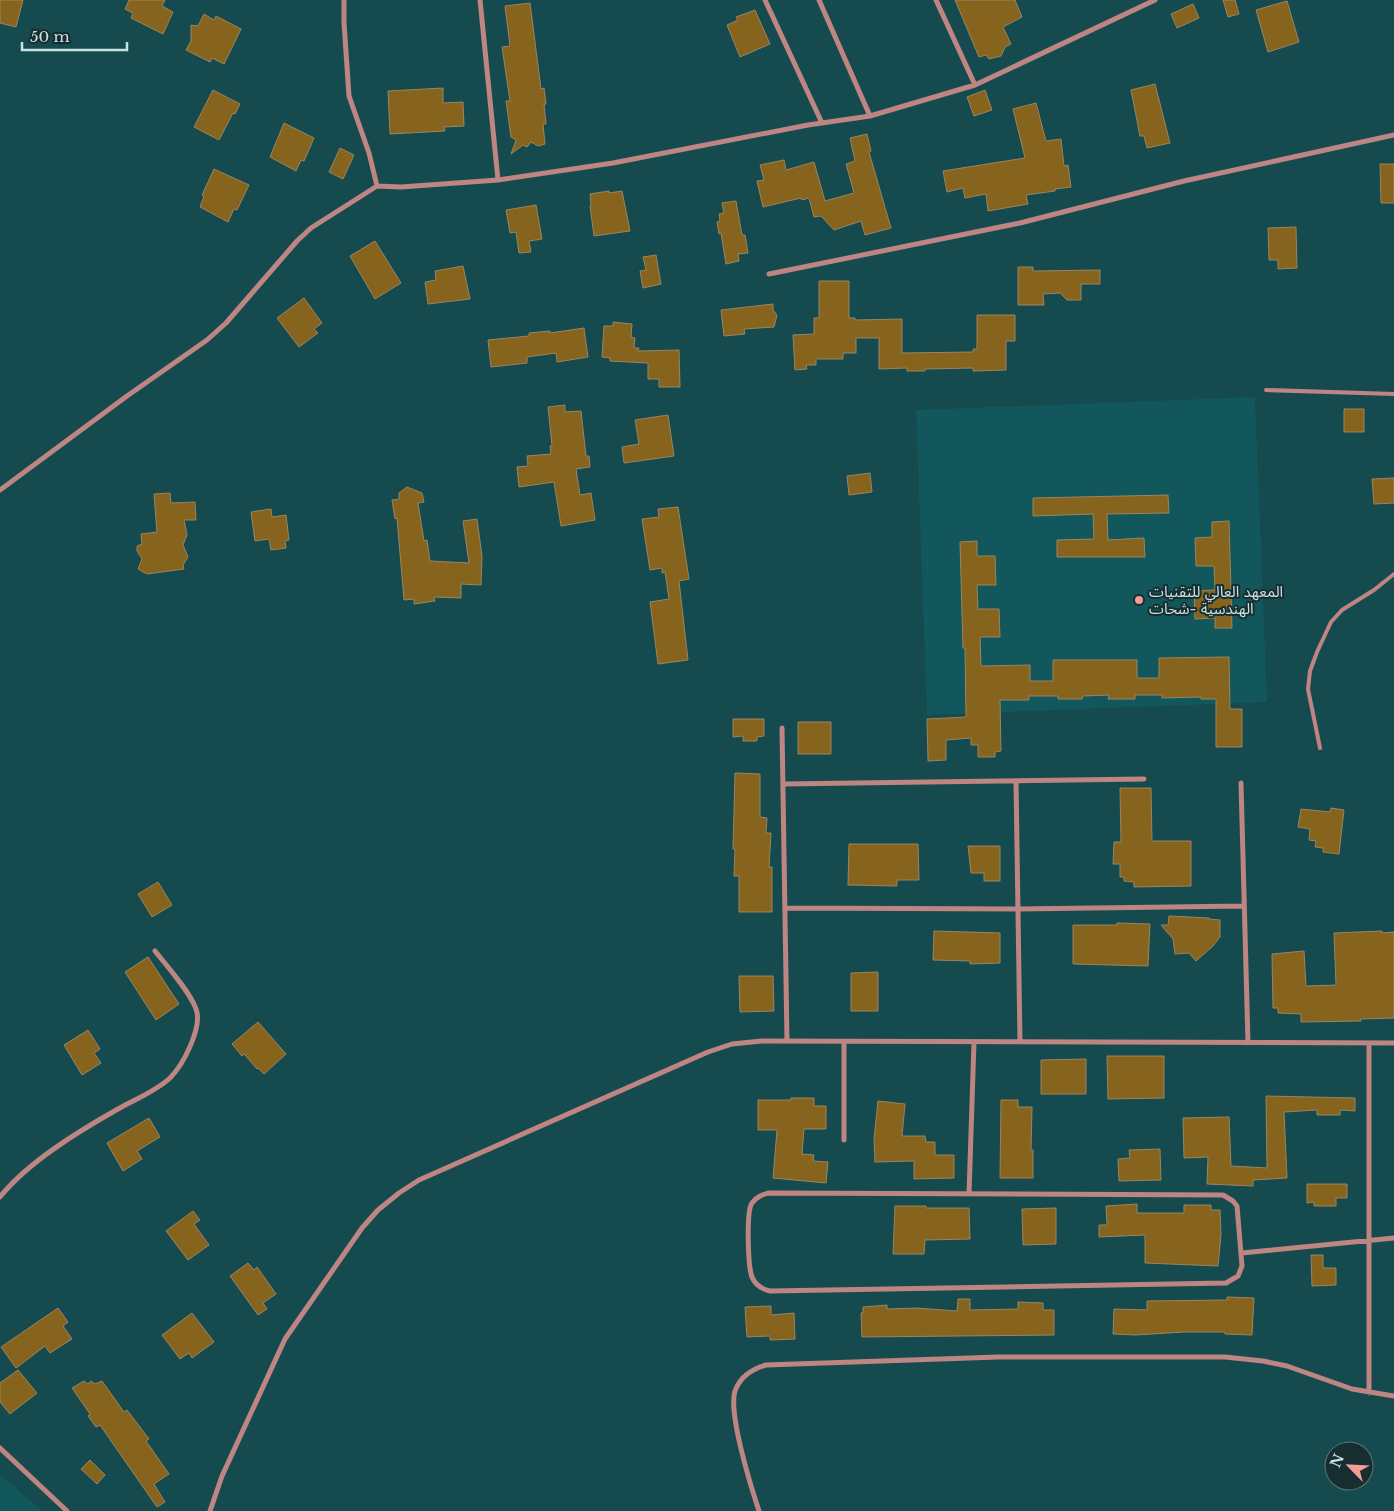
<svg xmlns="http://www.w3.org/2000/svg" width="1394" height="1511" font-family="'Libre Baskerville','Noto Sans Arabic',serif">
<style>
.built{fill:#11575c}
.building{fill:#86641d;stroke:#998562}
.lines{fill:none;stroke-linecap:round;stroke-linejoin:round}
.lane{stroke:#be8582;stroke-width:4}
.street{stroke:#be8582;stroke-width:5}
.poi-dot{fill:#f59b98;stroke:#182d2f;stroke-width:2}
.labels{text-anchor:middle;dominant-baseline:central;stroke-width:4;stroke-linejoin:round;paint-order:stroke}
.poi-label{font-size:15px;fill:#c8e1e3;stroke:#182d2f;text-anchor:start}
</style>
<rect width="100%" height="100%" fill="#154b4f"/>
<path class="built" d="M1255 397 1267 702 927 715 916 410Z
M0 1474 42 1511H0Z"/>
<path class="building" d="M0 0H23L16 27 0 23Z
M129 0H165L162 6 173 12 163 34 131 18 133 13 125 9Z
M955 0H1015L1022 17 1003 27 1011 44 1005 47 1001 56 989 59 986 55 979 57Z
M1223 0H1235L1239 14 1228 17Z
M1287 1 1299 42 1268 52 1256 10Z
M530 3 541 89 544 88 546 104H544L546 124H543L545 144 538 146 531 142 527 147 523 145 511 154 516 140 511 137 506 101H510L502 47 510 46 505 6Z
M1193 4 1199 18 1177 28 1171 14Z
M755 10 770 44 740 57 727 25 738 20 736 17Z
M204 14 214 20 216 16 241 29 224 64 212 58 210 62 186 50 191 41V25L198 26Z
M1155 84 1170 143 1147 148 1144 136H1140L1131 90Z
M443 88V103L463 102 464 126 444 127 445 131 390 134 388 91Z
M213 90 240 104 235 114 233 113 219 140 194 127Z
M985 90 992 110 974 116 967 97Z
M1036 103 1046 141 1061 139 1064 166 1068 165 1071 187 1055 189V191L1026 195 1028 204 988 211 986 194 965 198 963 188 947 192 943 171 1025 158 1013 109Z
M284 123 314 138 304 161 301 160 296 171 270 157Z
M867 134 871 151 869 152 891 228 865 235 861 221 834 230 821 216 814 217 809 198 802 200 801 198 763 207 757 181 764 180 760 165 784 160 786 170 814 162 825 201 854 193 846 164 855 161 850 138Z
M340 148 354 155 343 179 329 172Z
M1380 164H1394V203H1381Z
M214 169 249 185 237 210 234 209 228 222 200 207 204 196 202 195Z
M609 191V193L622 191 630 231 594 236 590 206H591L590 194Z
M736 201 742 235H745L748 253 738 254 739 261 726 264 721 233 719 234 717 222 720 221 719 214 724 213 722 203Z
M536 205 542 239 529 241 531 252 519 253 516 232 510 233 506 210Z
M1296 227 1297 268 1278 269V260H1269L1268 228Z
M375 241 401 283 375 299 350 256Z
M656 255 661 284 643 288 640 271 646 270 643 257Z
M463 266 470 299 428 304 425 282 436 280 435 271Z
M1018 267H1033V271L1100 270V284H1081V300H1067L1060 293 1043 294 1044 305H1018Z
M819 281H849V318H855V320L902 319V353L973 352V349H977V315H1015V341H1006V370L973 371V368L925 369V371H907V368L879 369V338H856V353H843V359H816V365H806L807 369 795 370 793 335 814 334V318H819Z
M304 298 322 323 314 329 318 333 299 347 277 318Z
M773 304V310L777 315 774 327 744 329 745 334 724 336 721 310Z
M613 322 632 324 631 337 635 338 634 348H639L638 351 679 350 680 387H659V379H648V363L610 361V358L602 357 604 326H613Z
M584 328 588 357 557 362 556 353 527 357V363L491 367 488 340 529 336V333L550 331V333Z
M565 405V412L581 411 586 456H589L590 467 576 469 580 495 591 493 595 520 561 526 554 482 519 487 517 467 528 466 527 456 551 454 550 446H552L548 407Z
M1344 409H1364V432H1344Z
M668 415 674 456 624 463 622 447 639 444 635 420Z
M870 473 872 492 849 495 847 476Z
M1394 478V503L1374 504 1372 479Z
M407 487 422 493 424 502 418 503 424 541 427 540 430 561 469 563 463 521 477 519 482 556 481 585 461 584V598L434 597 435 601 414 604V599L404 600 397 518 395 519 392 500 399 499V493Z
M170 493 171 503 195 502 196 520H184L187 535 183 545 188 557 183 565 184 569 147 574 138 569 142 559 137 551V546L142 544 141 534 157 532 154 494Z
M1168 495 1169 513 1107 514 1108 540 1144 538 1145 557H1057V540L1094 539 1093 514 1033 516V498Z
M678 507 689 579 679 581 688 660 658 664 650 602 669 599 665 572 662 573V568L650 570 642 519 659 517 658 509Z
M271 509 272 517 286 515 289 540 285 541 286 548 271 550 269 539 255 541 251 512Z
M1229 521 1232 628H1215V618L1195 619 1194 591 1215 590 1214 566H1196L1195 538 1212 537V522Z
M977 541V556H995L996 585H977L978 609H999L1000 637H980L981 666 1030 665V681H1053V660H1137V678H1159V658L1229 657 1230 709H1242V747H1216V699H1201V697L1162 698V695H1135V699H1108L1109 695 1083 696 1082 699H1058V696H1029V700H1000L1001 751 995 752V757H978V745H971V738L946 740V760L928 761 927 719 966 717 965 648H963L960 542Z
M733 719H764V736L757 737V741H743V736L733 737Z
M798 722H831V754H798Z
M735 773 760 774V817L767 818 766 833H771L769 867H772V912H739V876H734L735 849H733Z
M1120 788H1151L1152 841H1191V886L1134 887V882L1124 881V877H1120V864H1113L1114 842H1121Z
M1331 808 1344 810 1339 854 1323 852V848L1315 847 1316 841 1309 840 1310 829 1298 827 1301 809 1330 812Z
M849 844H918L919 880H897V886L848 885Z
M968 846H1000V881H984V873H971Z
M158 882 172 905 152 917 138 894Z
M1169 916 1209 918V919L1220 920V937L1213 946 1196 961 1189 953 1175 954 1173 939 1161 925H1168Z
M1117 923 1150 924 1148 966 1073 964V925H1117Z
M934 931 1000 933V963L970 964V961L933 960Z
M1382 931V933L1394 932V1018L1360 1019 1361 1021 1301 1022V1014L1278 1013V1008H1273L1272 954 1304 951 1306 986 1336 985 1334 933Z
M148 957 179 1004 156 1020 125 972Z
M878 972V1011H851V973Z
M739 976H773L774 1011 740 1012Z
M258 1022 286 1054 264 1074 258 1068 257 1069 244 1054 242 1056 232 1044Z
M88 1030 100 1049 94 1053 101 1063 82 1075 64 1045Z
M1107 1056H1164V1098L1108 1099Z
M1086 1059V1094H1041V1060Z
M1266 1096 1355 1098V1111L1340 1110V1115H1317V1110L1284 1112 1287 1178 1253 1180V1186L1207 1184 1208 1157 1184 1158 1183 1118 1229 1117 1231 1166 1267 1168Z
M791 1098H814V1106H826V1129H804L802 1154 814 1155 813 1161 828 1162 826 1183 773 1178 777 1130H758V1100H791Z
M1001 1100H1018V1107H1032L1031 1150H1033V1178H1000Z
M878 1101 905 1104 902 1136H925L926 1142H935V1155H954V1178L914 1179V1161L875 1162 874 1139Z
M149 1118 160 1137 137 1151 142 1159 123 1171 107 1143Z
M1160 1149 1161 1180 1119 1181 1118 1159 1130 1158 1129 1150Z
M1307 1184H1347V1198H1336V1206H1314V1202L1307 1203Z
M1137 1204V1213H1184V1205H1211V1210H1220L1221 1235 1218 1266 1145 1263V1235L1099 1237V1225H1107L1106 1206Z
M895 1206H926V1208H969L970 1239 925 1240 924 1254H893Z
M1056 1208V1244L1023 1245 1022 1209Z
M193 1211 200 1220 194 1224 209 1245 188 1260 166 1231Z
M1311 1255H1323V1268H1336V1285L1312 1286Z
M248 1263 254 1270 257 1267 276 1294 263 1303 267 1309 258 1315 230 1276Z
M1227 1297 1254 1298 1252 1335 1225 1334V1332H1184L1135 1335 1113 1334 1114 1309 1147 1310V1301L1227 1300Z
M958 1299H970V1310L1018 1309V1302L1043 1303V1310H1054V1335L862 1337 861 1313H863V1307L887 1305V1309L916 1308 957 1311Z
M771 1306V1315L794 1313 795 1339 770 1340V1336L747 1337 745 1307Z
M58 1308 68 1322 63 1326 72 1339 50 1353 45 1346 16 1368 1 1347Z
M192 1313 214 1342 192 1358 189 1353 180 1359 162 1335Z
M18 1370 37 1393 10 1414 0 1402V1383Z
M84 1381 88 1384 91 1381 95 1384 102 1381 124 1412 127 1410 149 1439 146 1441 169 1474 154 1484 165 1502 157 1507 100 1425 96 1427 88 1416 90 1414 72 1388Z
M90 1460 105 1475 97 1484 81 1469Z"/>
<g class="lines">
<path class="lane" d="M1266 390 1394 394
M1320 748 1308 689 1310 671 1317 652 1331 622 1342 610 1374 590 1394 574"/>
<path class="street" d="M344 0V23L349 96 369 153 377 186 401 187 498 180 613 163 808 125 870 116 975 85 1155 0
M480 0 498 180
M765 0 822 123
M819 0 870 116
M936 0 975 85
M769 274 1020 223 1184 181 1394 135
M0 490 127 396 207 340 226 323 297 241 311 228 377 186
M782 728 787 1041
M1016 781 1020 1042
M1241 783 1248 1043
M783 784 1144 779
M785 908 1018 909 1244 906
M1369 1043V1393
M844 1140V1041
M768 1193 1223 1195 1233 1201 1237 1206 1242 1266 1238 1276 1226 1283 770 1291C762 1289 755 1285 752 1277 748 1267 746 1211 752 1203 756 1197 762 1195 768 1193Z
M969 1194 974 1042
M0 1197C28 1162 79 1131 118 1109 135 1099 155 1092 170 1078 183 1065 203 1027 196 1009 190 992 167 966 155 951
M1242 1253 1394 1238
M0 1448 67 1511
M210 1511 222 1476 285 1339 362 1228 378 1210 399 1193 419 1180 708 1052 732 1044 762 1041 1394 1043
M759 1511C751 1487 728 1413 735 1391 740 1377 752 1369 766 1365L998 1357H1225L1263 1361 1287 1366 1352 1389 1394 1396"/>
</g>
<circle class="poi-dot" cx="1139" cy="600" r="5"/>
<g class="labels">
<g class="poi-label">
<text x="1149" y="591">المعهد العالي للتقنيات<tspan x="1149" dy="17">الهندسية -شحات</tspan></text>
</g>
</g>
<g transform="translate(1349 1466) rotate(294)"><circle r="24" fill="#182d2f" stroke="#5e7577"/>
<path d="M0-4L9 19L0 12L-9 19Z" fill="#f59b98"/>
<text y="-8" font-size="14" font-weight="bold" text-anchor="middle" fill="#c8e1e3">N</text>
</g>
<path d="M22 42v8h105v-8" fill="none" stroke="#c8e1e3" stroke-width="2.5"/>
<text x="30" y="42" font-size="15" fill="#c8e1e3" stroke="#182d2f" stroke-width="4" paint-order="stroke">50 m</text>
</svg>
